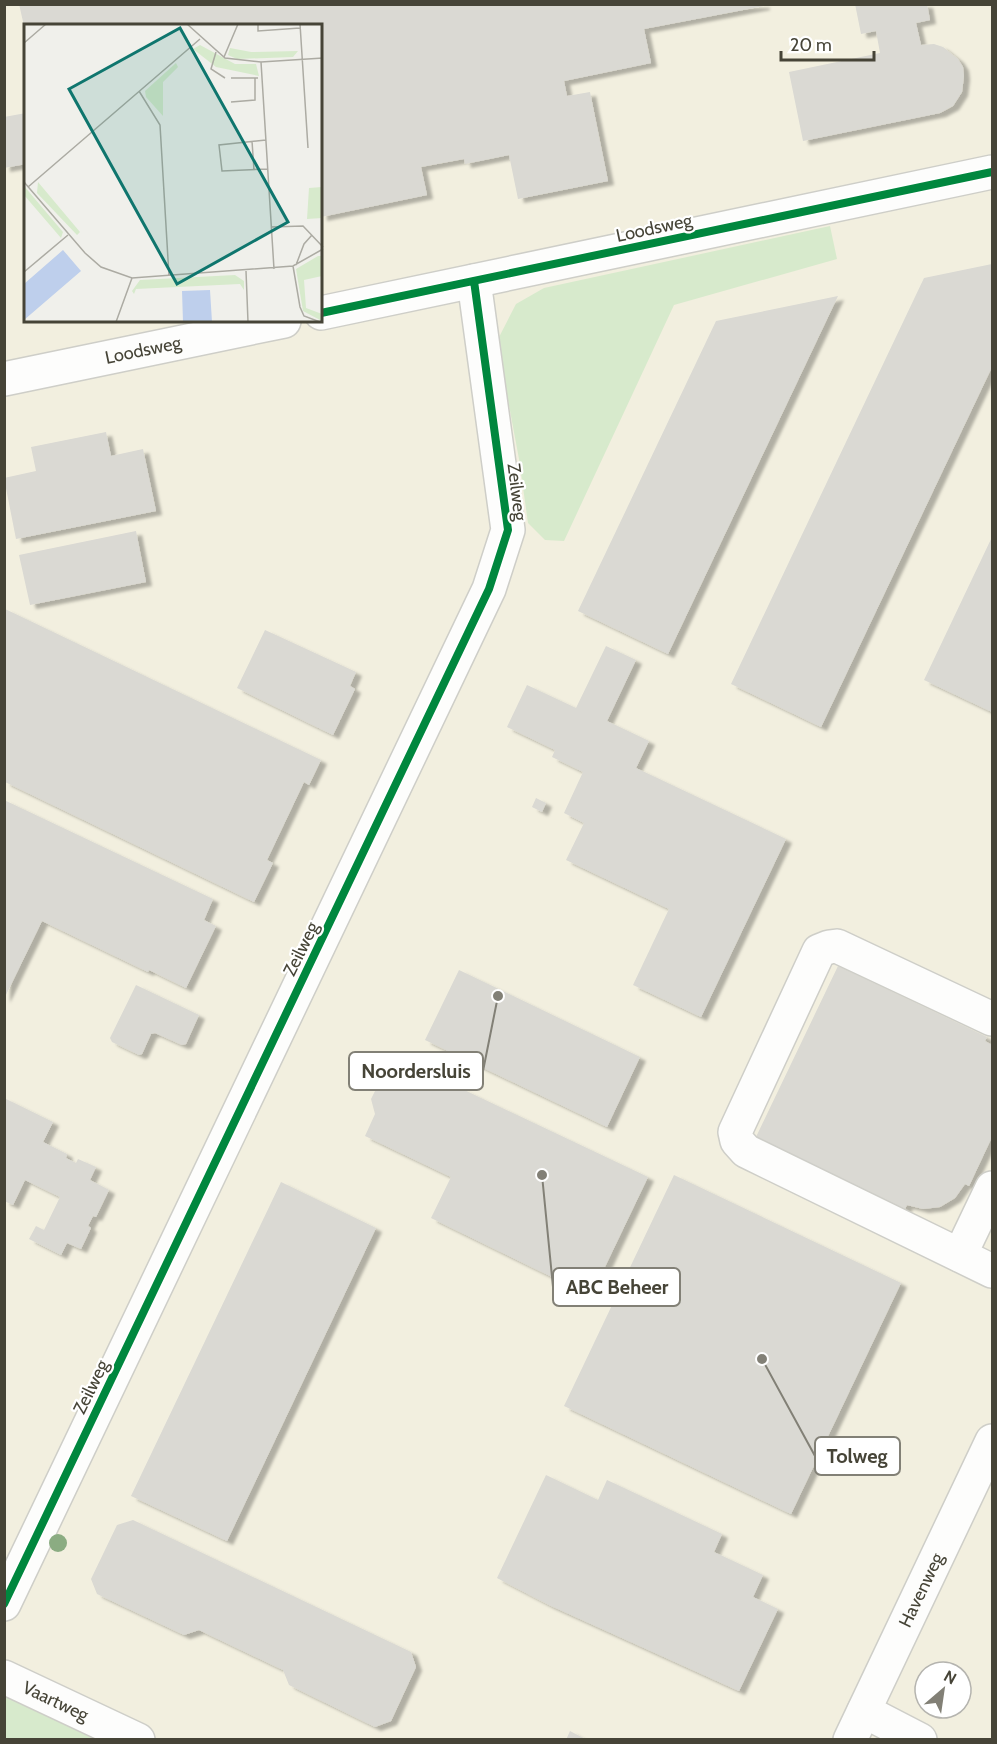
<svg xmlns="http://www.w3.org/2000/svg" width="997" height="1744" font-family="Cabin,sans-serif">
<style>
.commercial{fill:#f2efdf;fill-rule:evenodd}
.green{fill:#d7eacc}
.building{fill:#dad9d3;filter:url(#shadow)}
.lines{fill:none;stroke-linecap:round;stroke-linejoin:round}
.minor-casing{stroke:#cecec8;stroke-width:36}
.minor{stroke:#fdfdfc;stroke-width:33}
.cycleway-casing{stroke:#fff;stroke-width:11}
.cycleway{stroke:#00873e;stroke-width:8}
.tree{fill:#8bac82}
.labels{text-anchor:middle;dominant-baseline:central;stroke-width:4.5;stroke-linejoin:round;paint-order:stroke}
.street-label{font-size:18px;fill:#464437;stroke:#fff}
.inset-road{fill:none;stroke:#acaba3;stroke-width:1.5}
.view{fill:#0f766e;fill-opacity:0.15;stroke:#0f766e;stroke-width:3}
.inset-edge{fill:none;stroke:#464437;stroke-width:3}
.leader{fill:none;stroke:#828076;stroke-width:2}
.callout-dot{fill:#828076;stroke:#fff;stroke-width:2}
.callout{fill:#fff;stroke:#828076;stroke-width:2}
.callout-label{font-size:20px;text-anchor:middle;font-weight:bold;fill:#464437}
</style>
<defs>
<filter id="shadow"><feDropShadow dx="6" dy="4" stdDeviation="1.5" flood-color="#0004"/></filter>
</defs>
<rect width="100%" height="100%" fill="#f0f0eb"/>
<path class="commercial" d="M5 5H992V1739H5ZM26 26H321V321H26ZM925 1672H961V1708H925Z"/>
<path class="green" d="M830 226 837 259 674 305 564 541 545 540 528 523 519 459 497 341 516 304 544 288Z
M5 1695 94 1739H5Z"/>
<path class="building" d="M19 4H764V6L644 29 651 63 564 81 567 96 590 92 608 181 518 199 509 155 465 164 464 159 421 167 427 195 321 217V26H24Z
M855 4H927L930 20 916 23 921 45 934 44 943 47 958 59 963 67 964 76 962 92 953 106 940 113 803 141 789 72 880 53 876 31 861 34Z
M26 113V164L4 168V117Z
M992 264V367L821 727 731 684 924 278Z
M838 296 668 654 578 611 716 321Z
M106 432 111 456 143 449 156 511 16 539 4 478 36 471 31 447Z
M136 531 146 582 30 605 19 555Z
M992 537V712L924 680Z
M5 609 321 760 309 785 304 782 267 860 273 863 254 902 5 782Z
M265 630 356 672 350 686 355 689 333 735 237 688Z
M606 646 636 660 607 721 649 741 636 768 786 839 701 1017 633 985 669 909 566 860 584 823 564 813 583 772 552 757 555 750 507 727 527 685 576 708Z
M536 798 546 803 542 812 532 807Z
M4 800 213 899 204 920 216 926 186 988 149 970 148 972 42 921 4 999Z
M838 966 987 1037 985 1041 992 1045V1137L969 1186 965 1184 955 1198 940 1207 923 1209 907 1205 905 1209 756 1137Z
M459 970 640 1057 607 1127 425 1040Z
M136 985 199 1015 186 1044 182 1045 155 1033 151 1034 142 1054 139 1055 112 1042 110 1038Z
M401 1060 648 1177 591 1296 431 1218 451 1177 365 1136 375 1114 371 1099 377 1087 391 1081Z
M4 1098 53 1122 43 1142 67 1154 66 1158 76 1163 78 1159 96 1167 90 1180 109 1190 96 1217 93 1216 88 1226 91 1228 81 1249 67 1243 61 1255 29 1239 36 1226 44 1230 60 1197 25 1180 13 1205 4 1201Z
M674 1175 901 1283 791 1514 564 1406Z
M281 1182 376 1228 227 1541 131 1496Z
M546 1475 598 1500 607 1480 722 1534 714 1552 763 1575 753 1597 778 1609 739 1691 549 1605 497 1578Z
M133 1520 411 1652 416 1667 391 1721 375 1727 289 1685 283 1670 199 1630 184 1635 97 1594 91 1579 117 1525Z
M570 1731 587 1740H566Z"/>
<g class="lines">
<g class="minor-casing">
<g id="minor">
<path d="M321 313 992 172"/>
<path id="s1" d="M4 379 284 321"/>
<path d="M992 1019 837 946 829 947 819 951 735 1132 737 1141 746 1151 992 1271"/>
<path d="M960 1255 992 1188"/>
<path d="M4 1604 489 589 508 530 474 281"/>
<path id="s2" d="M4 1677 138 1740"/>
<path d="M864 1711 920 1740"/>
<path id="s3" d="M850 1740 992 1441"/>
</g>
</g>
<use href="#minor" class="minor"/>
<g class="cycleway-casing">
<path id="cycleway" d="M321 313 992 172
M4 1604 489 589 508 530 474 281"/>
</g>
<use href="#cycleway" class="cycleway"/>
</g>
<circle class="tree" cx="58" cy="1543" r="9"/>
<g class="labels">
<g class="street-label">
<text transform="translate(654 228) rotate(-12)">Loodsweg</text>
<text stroke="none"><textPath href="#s1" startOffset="142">Loodsweg</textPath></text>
<text transform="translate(517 492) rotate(83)">Zeilweg</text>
<text transform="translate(301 949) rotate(-64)">Zeilweg</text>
<text transform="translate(91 1387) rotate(-64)">Zeilweg</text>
<text stroke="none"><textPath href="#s3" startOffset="166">Havenweg</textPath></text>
<text stroke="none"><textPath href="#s2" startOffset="57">Vaartweg</textPath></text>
</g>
</g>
<g transform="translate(24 24)">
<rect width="298" height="298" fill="#f0f0eb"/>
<path d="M176 21 211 40H232L235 52 192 43 169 25ZM206 24 227 28 274 27 269 33 213 35 204 31ZM152 39 154 43 139 58V92L122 73 121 67ZM14 158 56 208 53 211 13 169ZM0 162 39 208 37 214 0 171ZM298 163V194L283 195 285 164ZM294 232H298V252L280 256 282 284 298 290V297L279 287 272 245ZM211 251 220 257V266L216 260 112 265 110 270 108 267 116 256Z" fill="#d7eacc"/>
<path d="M39 226 57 247 0 296V260ZM186 266 188 298H159L158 267Z" fill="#becfec"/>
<path class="inset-road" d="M163 0 201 34 237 38 299 34M234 0V7L276 4M276 0 284 124M0 19 22 0M192 28 187 45 201 54M200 33 214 0M237 38 250 245M207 54H234M115 67 136 101 145 252M207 78 231 76V54M242 116 195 121 198 147 244 145M228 117 230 146M0 158 61 229 77 243 108 254 269 242 299 225M4 163 176 15M247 203 279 202 299 223M272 241 280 220 288 211M269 242 276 283 280 292 296 298M222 247 224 298M0 248 44 211M92 298 108 254"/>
<path class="view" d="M156 4 264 198 153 260 45 65Z"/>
<rect width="298" height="298" class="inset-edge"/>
</g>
<path class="leader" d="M498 996L483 1071M542 1175L553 1287M762 1359L815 1456"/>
<g class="callout-dot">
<circle cx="498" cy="996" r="6"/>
<circle cx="542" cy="1175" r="6"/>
<circle cx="762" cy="1359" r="6"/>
</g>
<g class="callout">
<rect x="349" y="1052" width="134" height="38" rx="6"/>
<rect x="553" y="1268" width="127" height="38" rx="6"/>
<rect x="815" y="1437" width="85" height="38" rx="6"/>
</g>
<g class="callout-label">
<text x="416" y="1078">Noordersluis</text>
<text x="617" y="1294">ABC Beheer</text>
<text x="857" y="1463">Tolweg</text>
</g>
<rect width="997" height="1744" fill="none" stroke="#464437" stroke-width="12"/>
<g transform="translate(943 1690) rotate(29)"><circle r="28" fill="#ffffff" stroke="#b5b4af" stroke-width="1.5"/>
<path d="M0-4.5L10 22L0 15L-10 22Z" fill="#828076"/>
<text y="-9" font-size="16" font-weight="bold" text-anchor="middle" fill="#464437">N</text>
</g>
<path d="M781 51v9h93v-9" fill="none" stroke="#464437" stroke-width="3"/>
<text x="790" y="51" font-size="18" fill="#464437" stroke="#ffffff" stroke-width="4.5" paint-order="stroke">20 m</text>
</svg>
